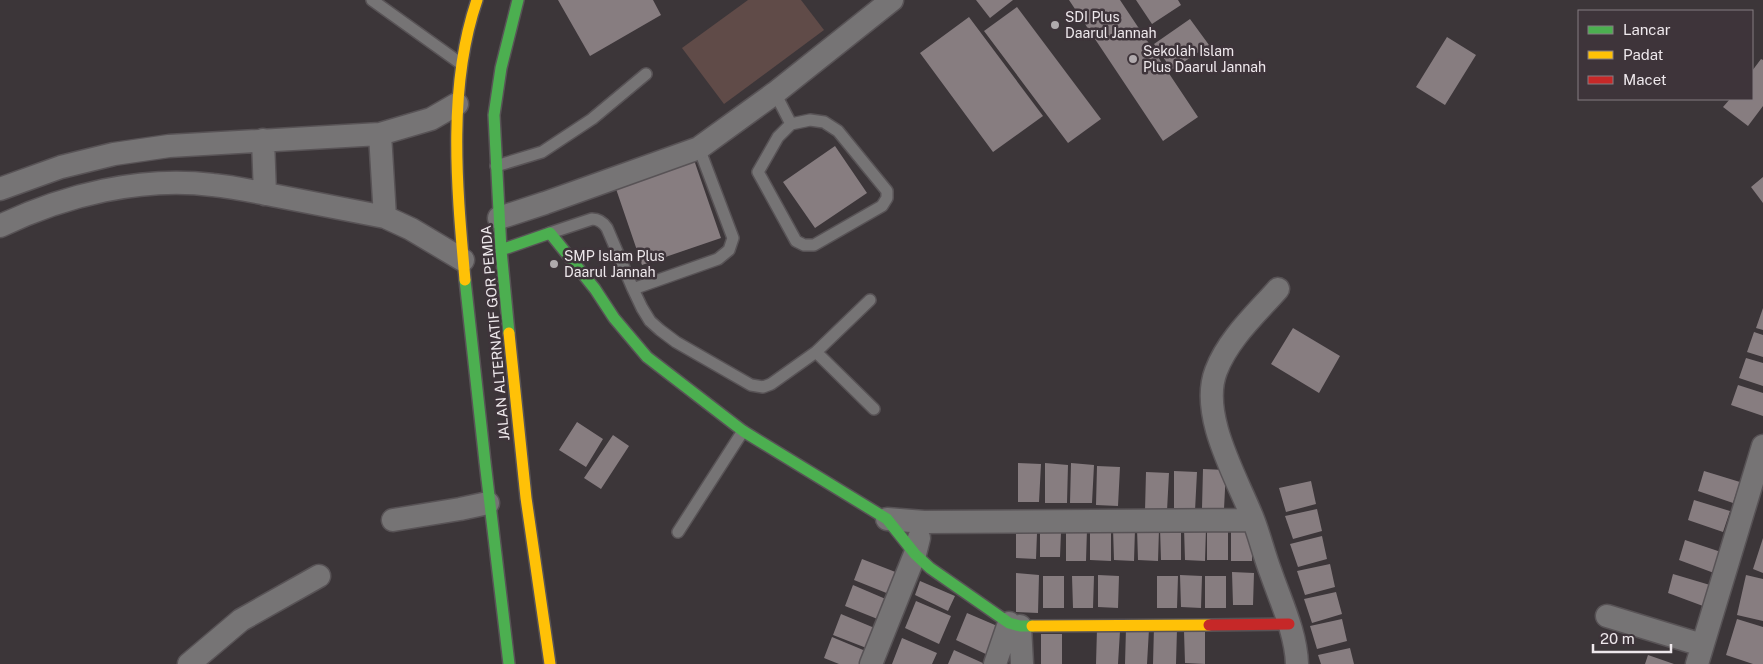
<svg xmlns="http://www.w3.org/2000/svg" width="1763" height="664" font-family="'Public Sans',sans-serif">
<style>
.green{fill:#604b48}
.building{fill:#877d80}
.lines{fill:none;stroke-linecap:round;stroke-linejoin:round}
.lane-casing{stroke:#585356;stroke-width:14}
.street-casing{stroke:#585356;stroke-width:25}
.fast-casing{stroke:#585356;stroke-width:14}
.slow-casing{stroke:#585356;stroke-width:14}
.jam-casing{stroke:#585356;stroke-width:14}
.lane{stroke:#767475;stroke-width:11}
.street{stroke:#767475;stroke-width:22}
.fast{stroke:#4caf50;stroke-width:11}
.slow{stroke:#ffc107;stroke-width:11}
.jam{stroke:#c62828;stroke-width:11}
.poi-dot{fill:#b0aaad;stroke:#3e343a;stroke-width:2}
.labels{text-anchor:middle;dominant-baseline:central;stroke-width:5;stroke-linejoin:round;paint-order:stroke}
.poi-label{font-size:14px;fill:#eee8ec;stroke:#3e343a;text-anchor:start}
.street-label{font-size:14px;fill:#eee8ec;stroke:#3e343a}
</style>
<rect width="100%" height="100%" fill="#3c3639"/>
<path class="green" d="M748 0H801L824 30 724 104 682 48Z"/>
<path class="building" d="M558 0H653L661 15 590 56Z
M976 0H1013L990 18Z
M1069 0H1120L1198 117 1163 141Z
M1136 0H1178L1181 5 1152 24Z
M1017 7 1101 119 1068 143 984 31Z
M969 17 1043 116 993 152 920 53Z
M1190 19 1209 45 1172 70 1154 44Z
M1447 37 1476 55 1445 105 1416 87Z
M1761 59 1763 60V106L1748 126 1723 107 1730 99H1752V71Z
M835 146 867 193 815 228 783 182Z
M693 157 721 238 642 265 614 183Z
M1763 177V203L1751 187Z
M1763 308V330L1756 328Z
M1293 328 1340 356 1319 393 1271 364Z
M1754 332 1763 335V357L1747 352Z
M1746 358 1763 363V386L1739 378Z
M1738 385 1763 393V416L1731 405Z
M577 422 603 439 586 467 559 450Z
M613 435 629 446 601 489 584 478Z
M1018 463 1041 464 1039 502H1018Z
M1045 463 1068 465 1067 503H1045Z
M1071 463 1094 465 1092 503H1070Z
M1097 466 1120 467 1118 506 1096 505Z
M1203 469 1226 470 1224 509 1202 508Z
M1174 471 1197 472 1195 511 1174 510Z
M1704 471 1740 482 1733 503 1698 491Z
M1146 472 1169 473 1167 511H1145Z
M1311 481 1316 504 1286 512 1279 488Z
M1694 500 1730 511 1723 532 1688 520Z
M1317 509 1322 531 1293 539 1285 516Z
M1090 528H1111V561L1090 560Z
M1113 528 1135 529 1134 561 1114 560Z
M1137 528 1159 529 1158 561 1138 560Z
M1160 528 1181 529V560H1161Z
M1184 528H1206L1205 561 1185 560Z
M1207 528 1228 529V560H1207Z
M1066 529H1087L1086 561H1066Z
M1231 529H1252V561H1231Z
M1040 532H1061L1060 557H1040Z
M1016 533H1037L1036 559 1016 558Z
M1322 536 1327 559 1298 567 1290 544Z
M1763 538V573L1753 569Z
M1685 540 1721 552 1714 573 1679 560Z
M862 559 898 573 889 594 854 580Z
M1330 564 1335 587 1305 595 1297 571Z
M1232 572 1254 573 1253 605H1233Z
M1016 573 1039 575 1038 613 1016 612Z
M1673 574 1710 585 1703 606 1668 593Z
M1098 575 1119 576 1118 608 1098 607Z
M1180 575 1202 576 1201 608 1181 607Z
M1746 575 1763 579V621L1737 615Z
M1043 576H1064V608H1043Z
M1072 576H1094L1093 608H1073Z
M1157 576H1178L1177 608H1157Z
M1205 576H1226V608H1205Z
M920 581 955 596 948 611 915 595Z
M853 585 888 600 880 620 845 606Z
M1336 592 1342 614 1312 623 1304 599Z
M916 601 951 616 939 644 905 628Z
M967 613 1002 628 990 656 956 640Z
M841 614 877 629 869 649 833 635Z
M1342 619 1347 641 1317 649 1310 626Z
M1737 619 1763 627V664H1753L1726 655Z
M1154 627 1177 629 1176 664H1153Z
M1126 628 1149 629 1147 664H1125Z
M1097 629 1120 631 1118 664H1096Z
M1184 631 1205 632V664L1185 663Z
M1041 634H1062V664H1041Z
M832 637 868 652 863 664H839L824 658Z
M902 638 937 653 932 664H892Z
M1350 648 1354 664H1321L1318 655Z
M954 650 985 664H948Z
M1648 655 1674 664H1645Z"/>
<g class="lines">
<g class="lane-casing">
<path id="lane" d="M372 0 460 63
M775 93 791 124
M810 120 824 122 838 131 887 191V198L882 206 814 245H804L796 241 758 172 778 137 791 124Z
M496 166 542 152 592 119 646 74
M550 233 592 219C599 219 603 222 607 228L633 289 642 308 650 321 660 330 676 342 751 385 763 387 771 384 816 352 870 300
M633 289 718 259 729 250 733 238 699 148
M816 352 874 409
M678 532 743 431"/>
</g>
<g class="street-casing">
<path id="street" d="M380 134 385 217
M263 140 265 194
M0 189 61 167 114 154 169 146 380 134 431 119 457 104
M499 218 545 203 699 148 775 93 892 0
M0 226C65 195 141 176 213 185 235 187 256 192 277 196 313 203 349 210 385 217L411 229 463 260
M1278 289C1256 314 1228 339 1216 371 1199 415 1237 478 1253 519 1260 537 1264 555 1271 573 1281 602 1296 633 1297 664
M887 519 924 522 1253 520
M393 520 460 509 488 503
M1607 616 1702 645
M1020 626 1022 664
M189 664 241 620 319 576
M871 664 915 554 919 538
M995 664 1009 623
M1697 664 1763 446"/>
</g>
<g class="fast-casing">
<path id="fast" d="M501 250 550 233 595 289 614 318 647 357 743 431 887 519 915 554 930 568 1009 623 1020 626H1032
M465 280 485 462 509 664
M509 333 501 250 494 115 501 68 518 0"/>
</g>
<g class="slow-casing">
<path id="slow" d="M465 280C457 189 447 87 477 0
M509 333 526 498 550 664
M1032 626 1209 625"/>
</g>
<g class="jam-casing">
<path id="jam" d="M1209 625 1289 624"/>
</g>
<use href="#lane" class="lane"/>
<use href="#street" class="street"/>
<use href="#fast" class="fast"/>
<use href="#slow" class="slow"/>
<use href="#jam" class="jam"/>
</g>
<g class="poi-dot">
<circle cx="1055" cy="25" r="5"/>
<circle cx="1133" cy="59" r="5"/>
<circle cx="554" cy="264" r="5"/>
</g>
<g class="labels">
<g class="poi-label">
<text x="1065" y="17">SDI Plus<tspan x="1065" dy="16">Daarul Jannah</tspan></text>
<text x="1143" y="51">Sekolah Islam<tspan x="1143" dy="16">Plus Daarul Jannah</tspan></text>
<text x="564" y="256">SMP Islam Plus<tspan x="564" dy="16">Daarul Jannah</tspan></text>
</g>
<g class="street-label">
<text transform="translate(495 333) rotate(-95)">JALAN ALTERNATIF GOR PEMDA</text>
</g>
</g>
<rect x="1578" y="10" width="175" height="90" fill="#3e343a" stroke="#847c81"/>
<rect x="1588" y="26" width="25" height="8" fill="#4caf50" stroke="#847c81"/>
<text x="1623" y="35" font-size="15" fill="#eee8ec">Lancar</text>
<rect x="1588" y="51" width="25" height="8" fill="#ffc107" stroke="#847c81"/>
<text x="1623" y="60" font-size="15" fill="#eee8ec">Padat</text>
<rect x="1588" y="76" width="25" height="8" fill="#c62828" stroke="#847c81"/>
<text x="1623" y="85" font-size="15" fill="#eee8ec">Macet</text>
<path d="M1593 644v8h78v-8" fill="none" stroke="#eee8ec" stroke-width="2.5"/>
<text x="1600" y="644" font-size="15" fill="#eee8ec" stroke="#3e343a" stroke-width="4" paint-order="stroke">20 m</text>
</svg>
